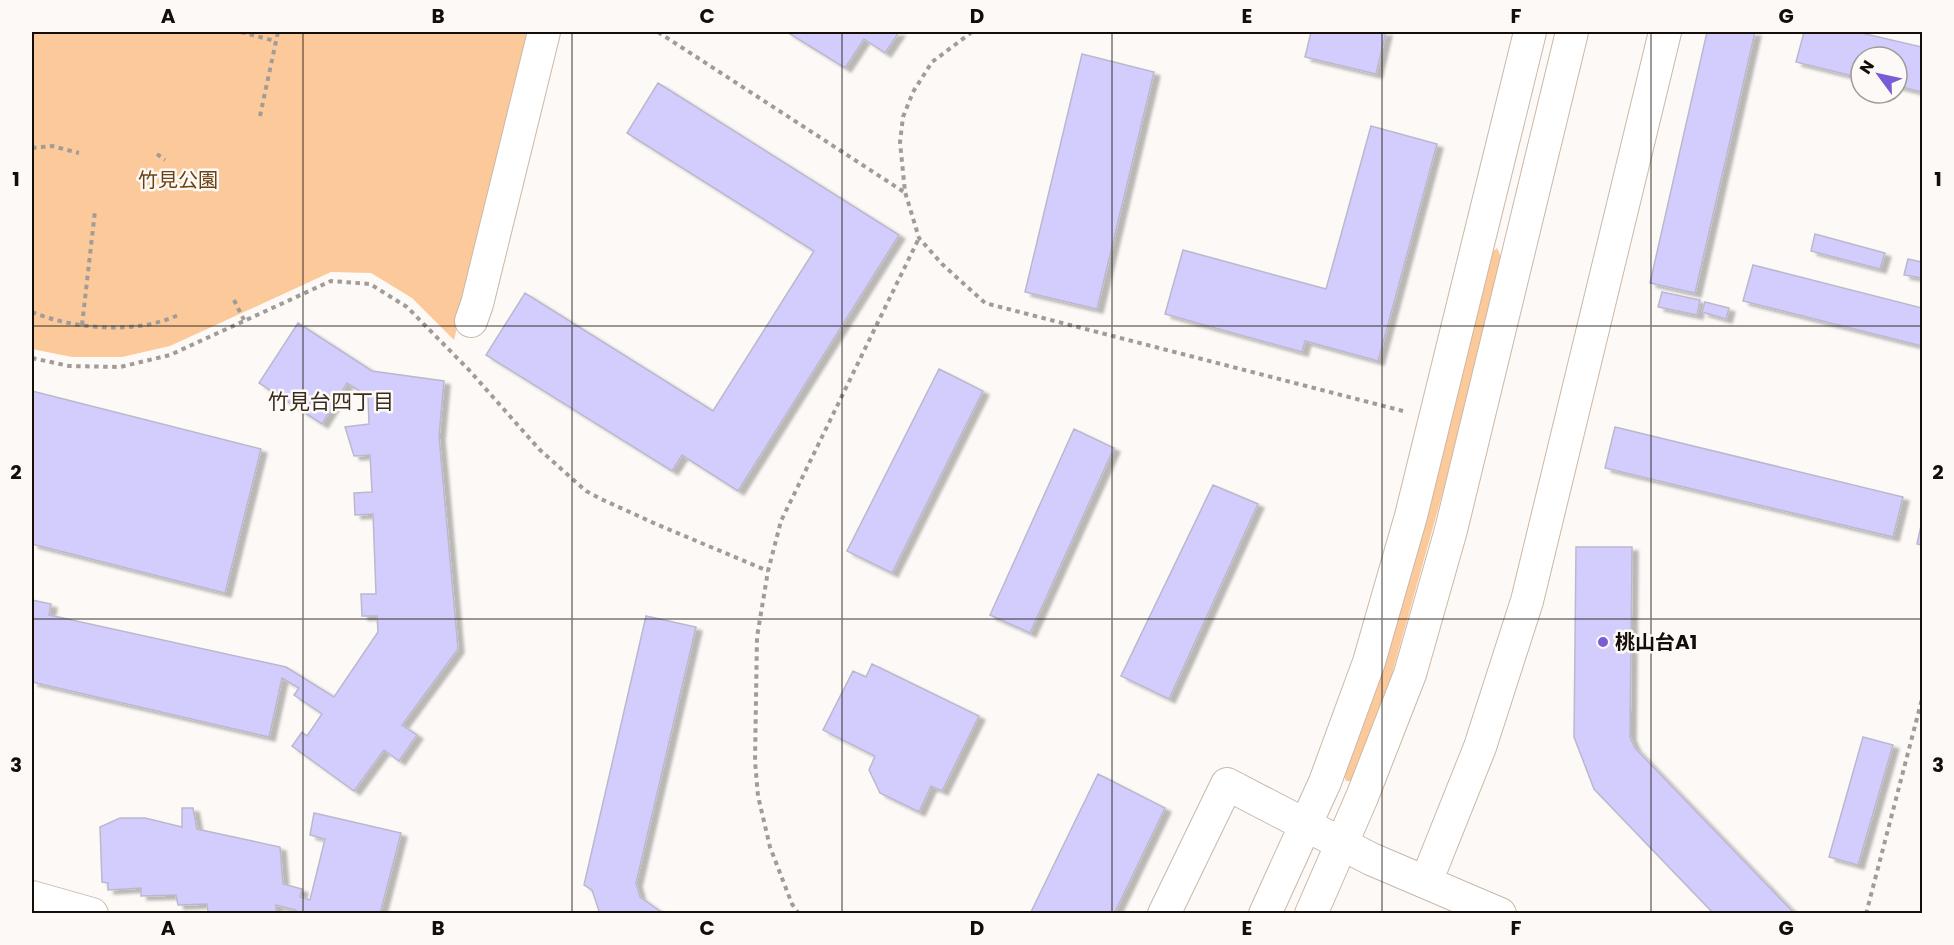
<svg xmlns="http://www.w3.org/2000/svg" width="1954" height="945" font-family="Poppins,'Noto Sans JP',sans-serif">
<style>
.green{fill:#fcca9a}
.building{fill:#d3cdfd;stroke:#bbb8ce;stroke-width:1.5;filter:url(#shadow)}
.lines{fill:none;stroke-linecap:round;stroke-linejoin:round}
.minor-casing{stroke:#cab8a7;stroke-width:34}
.path{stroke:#a19c98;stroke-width:4;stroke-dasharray:4.5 4.5;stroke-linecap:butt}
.minor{stroke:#fff;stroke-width:32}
.grid{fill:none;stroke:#140d08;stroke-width:1.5;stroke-opacity:0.55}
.poi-dot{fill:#795cd6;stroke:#fdf9f6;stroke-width:2}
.labels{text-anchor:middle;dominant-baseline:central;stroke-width:5;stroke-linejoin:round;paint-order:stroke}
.park-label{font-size:20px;fill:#6c4212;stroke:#fdf9f6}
.poi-label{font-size:20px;font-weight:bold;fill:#140d08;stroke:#fdf9f6;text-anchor:start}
.neighbourhood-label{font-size:21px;fill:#392b1d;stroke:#fdf9f6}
.neatline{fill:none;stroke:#140d08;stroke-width:2}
.grid-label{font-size:20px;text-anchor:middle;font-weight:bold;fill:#140d08}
</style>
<defs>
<filter id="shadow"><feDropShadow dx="6" dy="4" stdDeviation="1.5" flood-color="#0004"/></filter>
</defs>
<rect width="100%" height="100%" fill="#fdf9f6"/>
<path class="green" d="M32 32H528L454 340 412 298 371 273 331 272 170 346 122 357H72L32 349Z
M1497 248 1501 257 1444 488 1392 674 1351 781H1346L1343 774 1403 601 1490 254Z"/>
<path class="building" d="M787 32H899L885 53 864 39 845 68Z
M1311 32H1386L1376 74 1305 57Z
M1707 32H1755L1695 293 1650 283Z
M1804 32H1857L1922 47V92L1897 86V57H1861V78L1796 62Z
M1082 54 1154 72 1097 309 1025 292Z
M658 83 899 235 738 491 682 455 672 471 486 355 525 293 713 411 814 251 627 133Z
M1371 126 1437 144 1378 361 1305 341 1302 352 1165 314 1183 250 1326 289Z
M1815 234 1885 253 1880 269 1811 251Z
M1908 259 1922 262V278L1904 275Z
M1753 265 1922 308V346L1743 301Z
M1662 292 1700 300 1697 315 1658 307Z
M1705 302 1729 308 1726 319 1702 312Z
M298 323 372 371 444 381 439 436 458 649 402 725 417 735 399 761 384 750 354 791 292 746 302 732 307 736 322 714 294 695 299 688 282 678 269 737 32 682V600L51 604 49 615 286 667 334 697 378 632 377 616H362L361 594H376L373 514 355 515 354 493 372 492 370 455 354 456 345 427 369 424 368 396 347 383 322 424 259 383Z
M939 369 983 391 892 573 847 551Z
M32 391 261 449 225 593 32 544Z
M1615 427 1903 497 1893 537 1605 468Z
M1074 429 1114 448 1030 633 990 615Z
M1213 485 1258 504 1169 699 1121 676Z
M1922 521V545L1917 544Z
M1576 547H1632L1630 737 1635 748 1795 914H1714L1594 789 1574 737Z
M646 616 696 627 636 883 640 897 664 914H600L592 890 584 885Z
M872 664 979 716 942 791 931 786 919 812 880 793 869 770 875 756 823 730 853 671 866 677Z
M1863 737 1893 745 1858 865 1829 857Z
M1098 774 1165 808 1114 914H1030Z
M182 808H193L197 829 280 847 283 884 302 889 300 897 310 900 325 839 310 835 314 813 401 833 380 914H295L296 910 276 905V914L208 912 207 904 178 905 176 895 141 896V888L108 890V883L102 882 100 827 120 818H145L182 827Z"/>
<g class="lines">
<g class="minor-casing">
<path id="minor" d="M471 321 477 304 544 32
M1426 882 1480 747 1527 601 1665 32
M32 897 92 914
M1164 914 1227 784 1371 859 1500 914
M1265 914 1325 782 1369 662 1411 516 1530 32
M1311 914 1362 797 1410 674 1451 530 1572 32"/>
</g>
<path class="path" d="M241 32 275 41
M658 32 904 192
M972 32 932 62 913 92 903 117 900 142 905 192 919 238 942 264 985 303 1403 411
M260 116 278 32
M32 148 52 146 79 153
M157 154 165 160
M234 300 244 320
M32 312C73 329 136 335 178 315
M82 325 95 211
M32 358 69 366 120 367 170 355 331 281 370 284 407 307 469 370 539 449 586 491 601 499 656 524 768 571
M799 914 792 904 770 847 758 796 755 761 757 637 768 571 781 521 919 238
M1866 914 1922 699"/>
<use href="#minor" class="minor"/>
</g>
<path class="grid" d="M303 32V914M572 32V914M842 32V914M1112 32V914M1382 32V914M1651 32V914M32 326H1922M32 619H1922"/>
<circle class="poi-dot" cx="1603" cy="642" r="6"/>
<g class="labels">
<g class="park-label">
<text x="178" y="180">竹見公園</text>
</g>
<g class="poi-label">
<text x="1615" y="642">桃山台A1</text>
</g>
<g class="neighbourhood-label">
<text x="331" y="401">竹見台四丁目</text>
</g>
</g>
<rect width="1954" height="945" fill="none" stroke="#fdf9f6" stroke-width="66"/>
<g transform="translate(1879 75) rotate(303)"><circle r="28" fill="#fdf9f6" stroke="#a09b97" stroke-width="1.5"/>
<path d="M0-4.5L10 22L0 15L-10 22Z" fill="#795cd6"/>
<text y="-9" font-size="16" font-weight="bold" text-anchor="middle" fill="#140d08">N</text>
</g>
<rect x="33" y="33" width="1888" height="879" class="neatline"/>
<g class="grid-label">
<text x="168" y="23">A</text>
<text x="438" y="23">B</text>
<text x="707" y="23">C</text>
<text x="977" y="23">D</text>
<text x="1247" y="23">E</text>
<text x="1516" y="23">F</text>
<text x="1786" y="23">G</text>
<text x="16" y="186">1</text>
<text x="1938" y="186">1</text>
<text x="16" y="479">2</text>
<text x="1938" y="479">2</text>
<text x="16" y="772">3</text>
<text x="1938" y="772">3</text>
<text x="168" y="935">A</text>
<text x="438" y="935">B</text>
<text x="707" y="935">C</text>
<text x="977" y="935">D</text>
<text x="1247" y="935">E</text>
<text x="1516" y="935">F</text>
<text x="1786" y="935">G</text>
</g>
</svg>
